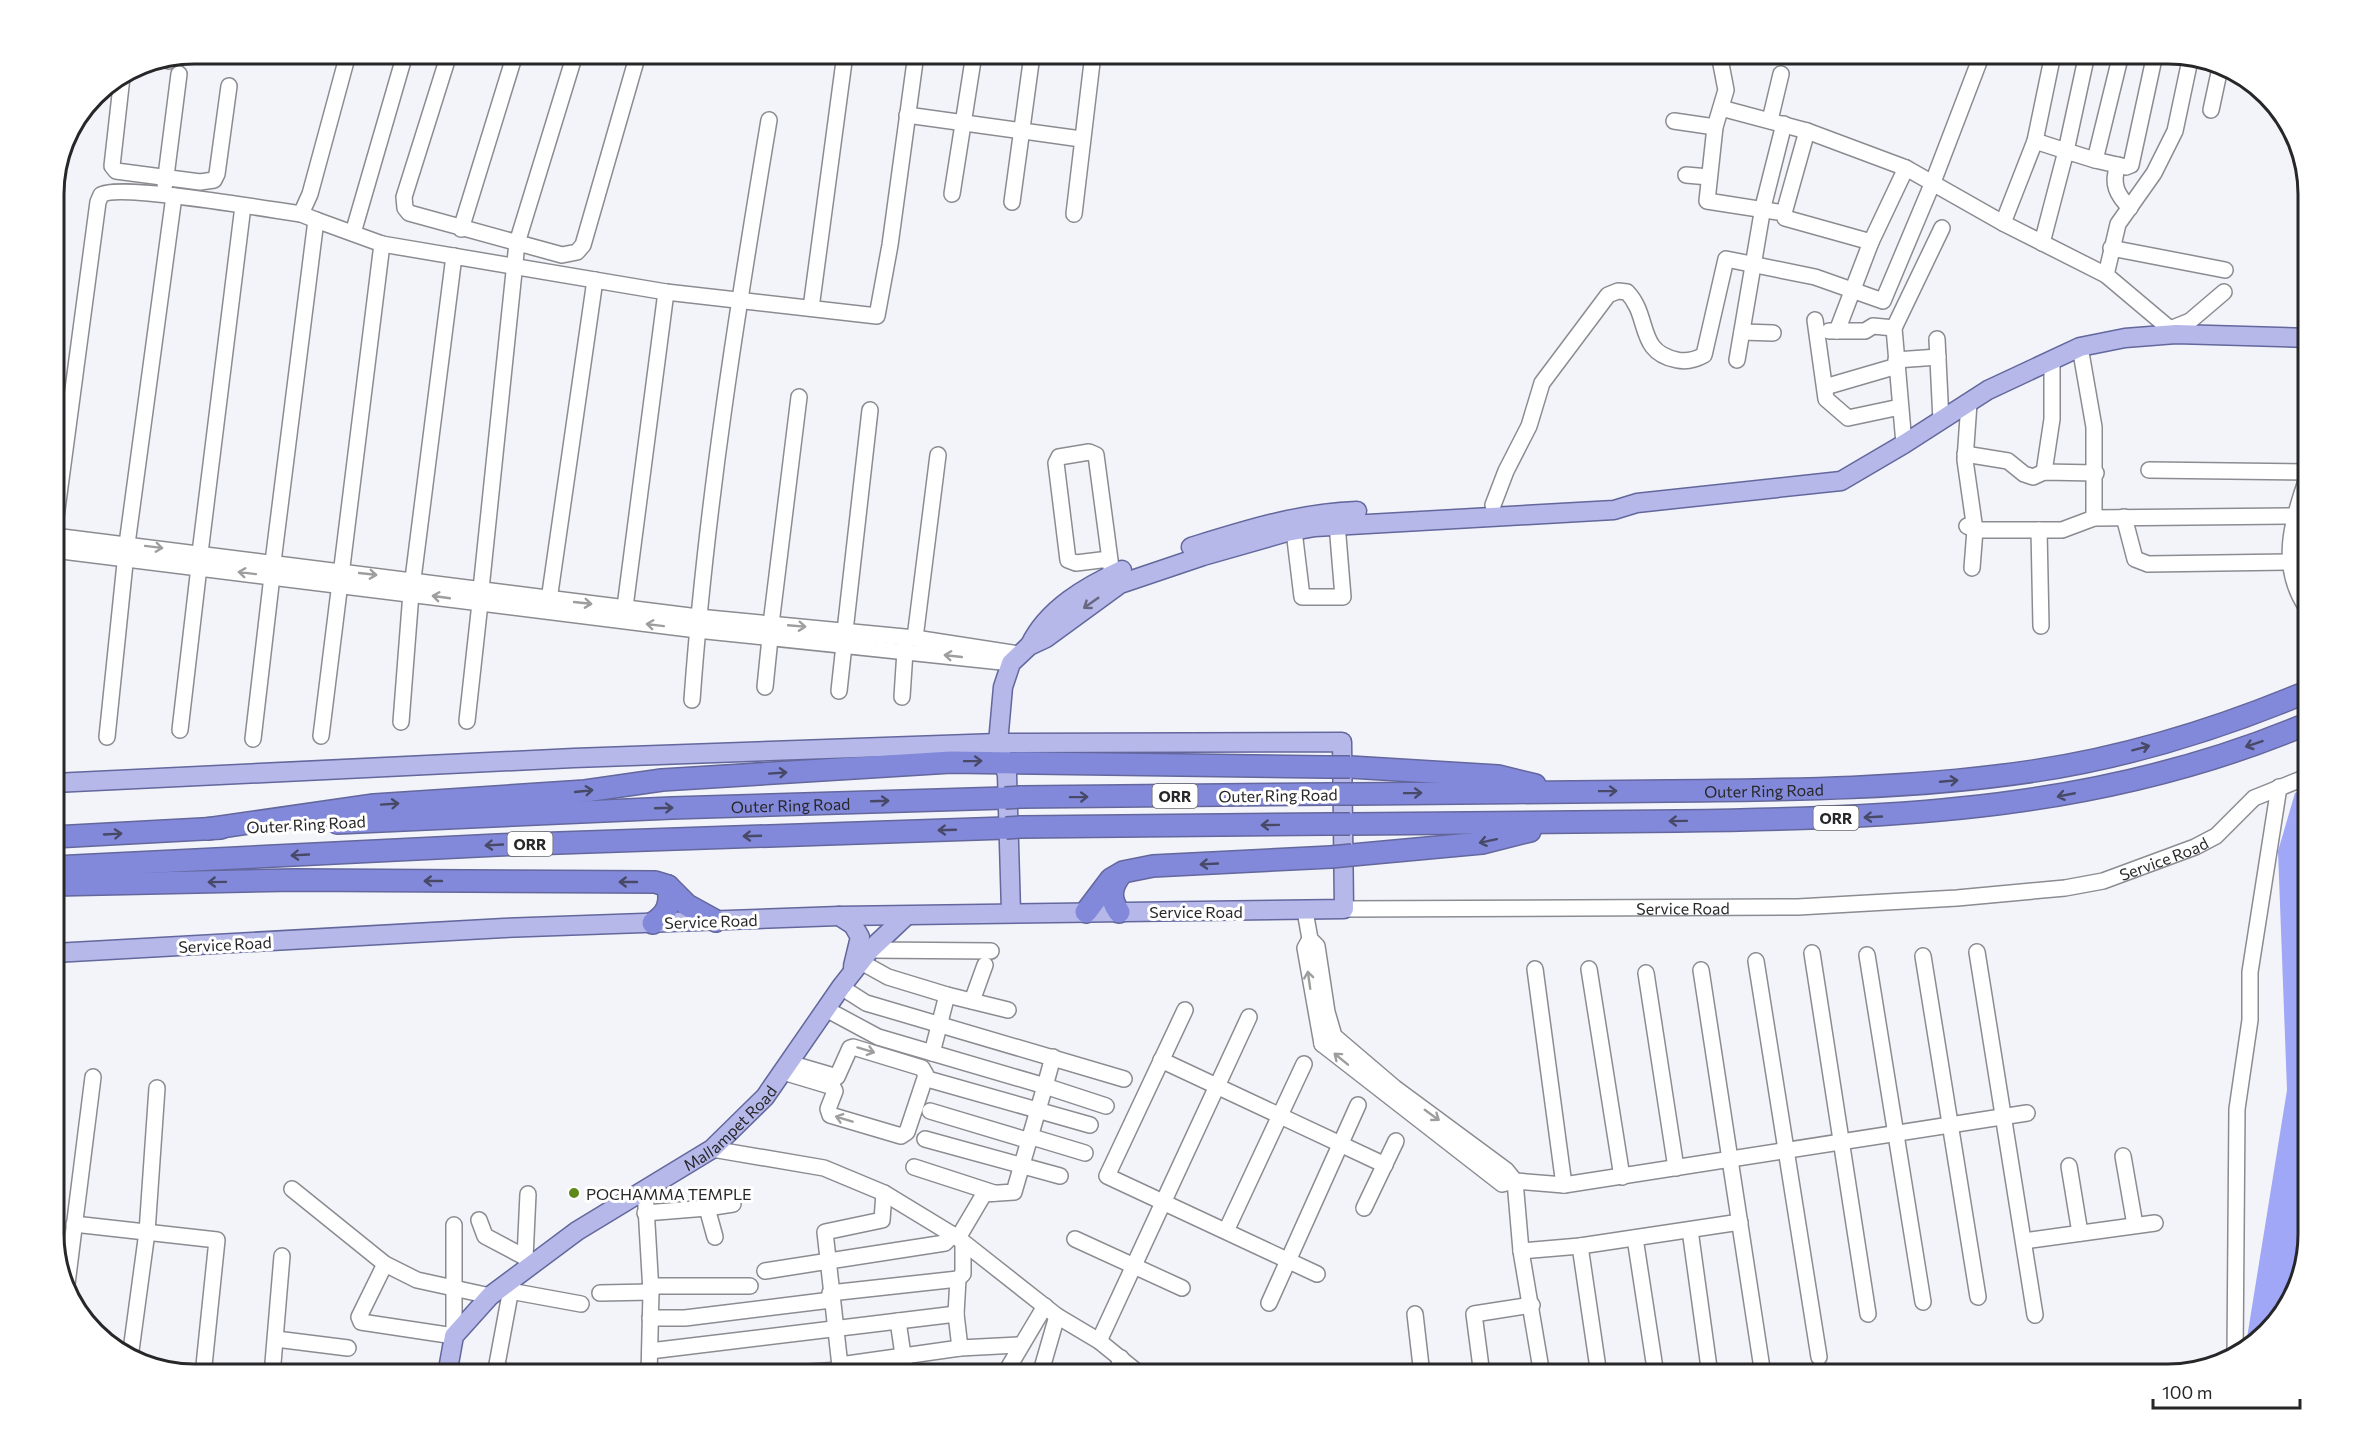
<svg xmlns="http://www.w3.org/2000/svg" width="2363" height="1429" font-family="Commissioner,sans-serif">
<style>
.water{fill:#a0a7f6}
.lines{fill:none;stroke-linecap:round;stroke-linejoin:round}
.minor-casing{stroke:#8b8c91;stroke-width:18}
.major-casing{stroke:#63679c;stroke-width:21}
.highway-casing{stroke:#63679c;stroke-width:24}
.minor{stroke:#fff;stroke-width:15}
.major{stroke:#b5b8e9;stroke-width:18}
.highway{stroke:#8389da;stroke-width:21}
.highway-bridge-casing{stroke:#63679c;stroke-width:24;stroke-linecap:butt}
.highway-bridge{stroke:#8389da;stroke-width:21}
.oneway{stroke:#9e9e9f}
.oneway2{stroke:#67687f}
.oneway3{stroke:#474967}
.poi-dot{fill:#5f8a1a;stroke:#fff;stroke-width:2}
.labels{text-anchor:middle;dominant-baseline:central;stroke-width:6;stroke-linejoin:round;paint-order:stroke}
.shield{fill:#fff;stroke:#686869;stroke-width:1.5}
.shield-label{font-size:15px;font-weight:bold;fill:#272729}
.street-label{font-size:16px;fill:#272729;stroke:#fff}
.poi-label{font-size:16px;fill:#272729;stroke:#fff;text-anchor:start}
.rim{fill:none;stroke:#272729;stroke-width:3}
</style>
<rect width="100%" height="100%" fill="#f3f4fa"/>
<path class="water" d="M2309 787V1235L2290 1305 2245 1350 2287 1090 2278 851 2295 793Z"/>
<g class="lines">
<g class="minor-casing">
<g id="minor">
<path d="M277 54 289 56 290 54"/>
<path d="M449 54 404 197 405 208 409 213 562 255 577 252 583 245 638 54"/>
<path d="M1719 54 1726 90 1715 127 1707 201 1784 213 1785 218 1871 242"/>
<path d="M169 61 170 59"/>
<path d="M122 77 112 166 116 171 200 182 214 180 217 174 229 86"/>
<path d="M1721 108 1807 131 1906 168 2003 223 2106 275 2176 334"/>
<path d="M2211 110 2220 68"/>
<path d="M907 115 1081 139"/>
<path d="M1770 120 1781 74"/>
<path d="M1674 121 1715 127"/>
<path d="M2035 141 2066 151 2087 54"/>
<path d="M2095 160 2126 167 2131 165 2155 54"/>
<path d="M2118 165C2111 184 2117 195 2130 208"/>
<path d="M1686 175 1709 177"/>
<path d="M165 184 179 74"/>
<path d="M952 194 974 54"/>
<path d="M1012 202 1032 55"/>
<path d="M1784 213 1807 131"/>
<path d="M301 214 310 194 348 54"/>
<path d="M1074 214 1093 54"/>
<path d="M316 220 382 244 666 292 877 316 890 245 916 54"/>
<path d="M2003 223 2035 141 2053 54"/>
<path d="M461 229 515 54"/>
<path d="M353 233 405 54"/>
<path d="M2042 243 2066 151 2095 160 2121 54"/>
<path d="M2111 248 2225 270"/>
<path d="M2106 275 2118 224 2154 173 2175 131 2190 60"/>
<path d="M811 308 845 54"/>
<path d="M1815 320 1826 399 1848 418 1900 407"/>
<path d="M2170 329 2190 321 2224 292"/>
<path d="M1829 331H1865L1873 326 1894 328"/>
<path d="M1837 331 1871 242 1906 168"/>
<path d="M1742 332 1773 333"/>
<path d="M1937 339 1941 421"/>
<path d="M2080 347 2094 427V518"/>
<path d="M1737 360 1763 207 1784 124"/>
<path d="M1896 360 1938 357"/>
<path d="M1825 387 1897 366"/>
<path d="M1969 403 1965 460 1975 530 1972 568"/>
<path d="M1904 444 1894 328 1942 228"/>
<path d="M1965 454 2008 461 2024 474 2033 477 2044 472 2096 473"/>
<path d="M2149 470 2309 472"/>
<path d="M2044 472 2052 419V359"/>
<path d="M2309 473C2292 519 2277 568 2309 611"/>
<path d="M1493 505 1506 471 1529 426 1542 383 1608 295 1618 291 1627 292C1651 317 1636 352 1677 360 1687 362 1695 360 1704 355L1726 259 1815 277 1883 301 1933 182 1982 54"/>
<path d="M2124 517 2135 559 2148 564 2289 562"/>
<path d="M1967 526 1975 530H2062L2094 518 2293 516"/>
<path d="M2039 530 2041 626"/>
<path d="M1294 531 1302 597H1343L1337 524"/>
<path d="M54 532 98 202 101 195C118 183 272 210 301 214L316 220 273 562"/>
<path d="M54 536 698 617 915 638 1019 654"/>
<path d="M54 550 697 630 1011 663"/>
<path d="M200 553 243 206"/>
<path d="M1109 559 1076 563 1068 560 1056 463 1059 457 1089 452 1096 455 1112 575"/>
<path d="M413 579 454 256"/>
<path d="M481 589 517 243 575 54"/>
<path d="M548 607 595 280"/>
<path d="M625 607 666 292"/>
<path d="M771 624 799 397"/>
<path d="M845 631 870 410"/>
<path d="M915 638 938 455"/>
<path d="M765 687 770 638"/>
<path d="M839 691 844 645"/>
<path d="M902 697 905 651"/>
<path d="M692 700C706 505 737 312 769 120"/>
<path d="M467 721 480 603"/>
<path d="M401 722 411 593"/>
<path d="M180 730 199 567"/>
<path d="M321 736 382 244"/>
<path d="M107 737 127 544 174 196"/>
<path d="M253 739 272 576"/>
<path id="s1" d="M1344 909 1798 907 1957 898 2065 888 2103 881 2195 847 2216 836 2254 798 2309 776"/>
<path d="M1305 911 1310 939 1317 946 1327 1012 1334 1036 1395 1088 1506 1170 1515 1181 1521 1251 1542 1375"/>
<path d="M1310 939 1305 948 1322 1044 1330 1038"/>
<path d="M870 950 991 951"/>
<path d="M1977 952 2035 1315"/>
<path d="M1812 953 1868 1314"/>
<path d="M1867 955 1923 1302"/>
<path d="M1923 956 1978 1297"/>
<path d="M1756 961 1819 1357"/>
<path d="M861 962 888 977 947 995 932 1053"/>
<path d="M1535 969 1564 1185"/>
<path d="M1589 969 1622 1177"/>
<path d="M1701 970 1763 1375"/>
<path d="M1646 973 1676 1168"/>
<path d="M841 987 866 1003 1124 1079"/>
<path d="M947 995 1008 1010"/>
<path d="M972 1001 985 965"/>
<path d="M826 1009 878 1037 1045 1086 1053 1057"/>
<path d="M1185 1010 1107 1176 1317 1274"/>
<path d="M1322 1044 1502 1184 1515 1181 1564 1185 2027 1113"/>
<path d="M1161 1060 1385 1165"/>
<path d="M783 1072 833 1087 835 1091 828 1109 830 1115 901 1136 907 1132 926 1075 922 1068 853 1047 850 1048 837 1077 789 1063"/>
<path d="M931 1080 1090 1125"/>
<path d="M930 1111 1030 1141"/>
<path d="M1032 1137 1085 1153"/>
<path d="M925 1139 1060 1176"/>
<path d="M712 1149 824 1168 884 1193 958 1238 1057 1316 1099 1341 1141 1375"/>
<path d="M2123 1156 2135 1225"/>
<path d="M2069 1166 2080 1233"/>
<path d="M914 1167 994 1193"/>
<path d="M292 1189 385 1264 417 1280 490 1296"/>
<path d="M645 1190 651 1292 649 1375"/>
<path d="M707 1208 733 1204"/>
<path d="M1364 1208 1396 1141"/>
<path d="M645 1213 707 1208 715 1237"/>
<path d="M479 1220 485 1236 534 1262"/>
<path d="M74 1224 217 1240 203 1375"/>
<path d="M1690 1230 1710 1375"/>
<path d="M1226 1231 1304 1064"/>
<path d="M958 1238 984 1194 1014 1192 1045 1086 1106 1106"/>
<path d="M1635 1238 1656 1375"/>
<path d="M1075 1239 1182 1288"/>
<path d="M2024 1241 2155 1223"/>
<path d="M1580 1246 1599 1375"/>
<path d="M1521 1251 1580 1246 1740 1222"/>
<path d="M525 1258 528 1194"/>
<path d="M385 1264 359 1317 361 1322 454 1336V1225"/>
<path d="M765 1271 945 1243 953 1235"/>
<path d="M67 1284 93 1077"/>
<path d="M650 1286H750"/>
<path d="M510 1291 581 1304"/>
<path d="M600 1293 651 1292"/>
<path d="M830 1293 958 1279"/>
<path d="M1269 1303 1358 1105"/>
<path d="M1415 1314 1422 1375"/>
<path d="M650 1318H685L831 1300"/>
<path d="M898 1321 906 1375"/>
<path d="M276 1339 348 1348"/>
<path d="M1099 1341 1249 1017"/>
<path d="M960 1348 956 1314 958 1279 963 1274V1243"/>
<path d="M650 1351 956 1314"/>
<path d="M2235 1357 2237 1109 2250 1020V972L2279 787"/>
<path d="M130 1358 147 1232 157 1088"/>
<path d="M840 1365 960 1348 1020 1345"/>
<path d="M272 1375 282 1256"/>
<path d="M495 1375 513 1278"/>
<path d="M761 1375 840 1370"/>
<path d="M841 1375 825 1232 882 1220 884 1193"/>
<path d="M1004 1375 1045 1306"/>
<path d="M1040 1375 1057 1316"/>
<path d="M1116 1375 1121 1358"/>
<path d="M1482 1375 1474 1314 1532 1305"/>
</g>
</g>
<g class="major-casing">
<g id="major">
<path d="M1191 547C1246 530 1299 513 1357 511"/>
<path d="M1030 645C1047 609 1087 586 1122 570"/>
<path d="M54 783 574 758 998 743 1342 742 1344 909 839 916 504 928 54 953"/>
<path d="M1011 912 1007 775 998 743 1003 687 1011 663 1029 646 1046 638 1120 584 1203 556 1287 532 1315 527 1614 510 1637 503 1841 481 1904 444 1988 390 2080 347 2125 338 2176 334 2309 338"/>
<path d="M839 916 853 925 860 937 853 966"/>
<path id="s2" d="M447 1375 454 1336 490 1296 577 1231 712 1149 765 1097 841 987 870 950 906 916"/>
</g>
</g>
<g class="highway-casing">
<g id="highway">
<path d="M1350 767 1498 776 1535 785"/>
<path id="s3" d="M1354 794C1459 793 1565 792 1670 791 1792 790 1913 789 2034 771 2128 757 2221 728 2309 691"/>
<path d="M1021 797 1330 794"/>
<path id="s4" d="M337 823 672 808 1005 798"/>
<path d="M1350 824C1459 823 1568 822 1677 821 1898 818 2102 811 2309 723"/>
<path d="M1021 827 1329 824"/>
<path d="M207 829 374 805 585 791 662 780 951 762 1327 767"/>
<path d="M54 837 221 828"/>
<path d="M1352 855 1482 843 1530 831"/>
<path d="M54 867 498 845 1006 828"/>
<path d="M54 885 295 880 655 882 668 886 687 905 716 921"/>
<path d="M1086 912 1111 879 1123 872 1153 866 1331 857"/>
<path d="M1119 912C1109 898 1111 887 1121 874"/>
<path d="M653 923C668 913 671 904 668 886"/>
</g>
</g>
<use href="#minor" class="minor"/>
<use href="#major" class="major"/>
<use href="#highway" class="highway"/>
<g class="highway-bridge-casing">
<path id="highway-bridge" d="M1327 767H1350
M1330 794H1354
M1005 798 1021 797
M1329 824H1350
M1006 828 1021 827
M1331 857 1352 855"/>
</g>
<use href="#highway-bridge" class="highway-bridge"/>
</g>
<defs><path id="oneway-shaft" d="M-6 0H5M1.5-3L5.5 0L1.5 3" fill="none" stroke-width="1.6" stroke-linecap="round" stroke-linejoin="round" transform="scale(1.5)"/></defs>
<g class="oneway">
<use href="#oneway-shaft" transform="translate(154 547) rotate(7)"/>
<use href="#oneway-shaft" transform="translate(247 573) rotate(-173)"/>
<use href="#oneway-shaft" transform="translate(368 574) rotate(6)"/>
<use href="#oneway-shaft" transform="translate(441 597) rotate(-172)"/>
<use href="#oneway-shaft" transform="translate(583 603) rotate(6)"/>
<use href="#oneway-shaft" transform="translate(655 625) rotate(-173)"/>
<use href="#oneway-shaft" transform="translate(797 626) rotate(5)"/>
<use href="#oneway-shaft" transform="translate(953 656) rotate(-174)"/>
<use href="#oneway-shaft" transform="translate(1309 980) rotate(-98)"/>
<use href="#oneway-shaft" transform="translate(866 1050) rotate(17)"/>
<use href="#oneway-shaft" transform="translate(1341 1059) rotate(-141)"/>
<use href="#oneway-shaft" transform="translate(1432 1115) rotate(36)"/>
<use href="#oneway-shaft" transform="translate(844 1119) rotate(-163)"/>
</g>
<use class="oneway2" href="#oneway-shaft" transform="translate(1091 603) rotate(145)"/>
<g class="oneway3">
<use href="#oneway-shaft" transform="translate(2254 744) rotate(161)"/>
<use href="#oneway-shaft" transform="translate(2141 748) rotate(-15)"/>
<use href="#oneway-shaft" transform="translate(973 761) rotate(-1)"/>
<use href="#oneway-shaft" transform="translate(778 773) rotate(-4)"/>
<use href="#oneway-shaft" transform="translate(1949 781) rotate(-5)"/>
<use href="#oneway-shaft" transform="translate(584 791) rotate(-6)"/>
<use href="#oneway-shaft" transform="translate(1608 791) rotate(-1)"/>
<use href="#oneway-shaft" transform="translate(1413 793) rotate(-1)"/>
<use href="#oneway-shaft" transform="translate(2066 795) rotate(169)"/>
<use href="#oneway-shaft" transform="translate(1079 797) rotate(-1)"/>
<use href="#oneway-shaft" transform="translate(880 801) rotate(-2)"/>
<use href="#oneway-shaft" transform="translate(390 804) rotate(-4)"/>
<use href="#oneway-shaft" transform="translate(664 808) rotate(-2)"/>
<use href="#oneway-shaft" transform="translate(1873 817) rotate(177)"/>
<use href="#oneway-shaft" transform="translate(1678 821) rotate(179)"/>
<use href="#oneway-shaft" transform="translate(1270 825) rotate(179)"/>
<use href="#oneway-shaft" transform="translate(947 830) rotate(178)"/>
<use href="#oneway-shaft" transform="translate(113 834) rotate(-3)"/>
<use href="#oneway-shaft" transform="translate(752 836) rotate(178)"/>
<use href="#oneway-shaft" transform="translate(1488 841) rotate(168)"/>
<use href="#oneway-shaft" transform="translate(494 845) rotate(177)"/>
<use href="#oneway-shaft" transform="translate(300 855) rotate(177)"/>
<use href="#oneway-shaft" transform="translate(1209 864) rotate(177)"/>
<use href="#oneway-shaft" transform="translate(433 881) rotate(-180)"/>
<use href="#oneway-shaft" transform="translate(217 882) rotate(179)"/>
<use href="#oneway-shaft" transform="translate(628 882) rotate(-180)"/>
</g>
<circle class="poi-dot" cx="574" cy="1193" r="6"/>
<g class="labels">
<g class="shield">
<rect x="1152.5" y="784" width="45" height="24" rx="4.5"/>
<rect x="1813.5" y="806" width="45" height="24" rx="4.5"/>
<rect x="507.5" y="832" width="45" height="24" rx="4.5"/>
</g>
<g class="shield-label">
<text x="1175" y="796">ORR</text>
<text x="1836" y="818">ORR</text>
<text x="530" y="844">ORR</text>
</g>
<g class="street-label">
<text stroke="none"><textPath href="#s3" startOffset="410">Outer Ring Road</textPath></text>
<text transform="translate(1278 795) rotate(-1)">Outer Ring Road</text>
<text stroke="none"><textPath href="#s4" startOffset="454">Outer Ring Road</textPath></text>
<text transform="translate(306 824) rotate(-3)">Outer Ring Road</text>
<text stroke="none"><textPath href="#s1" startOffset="825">Service Road</textPath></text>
<text stroke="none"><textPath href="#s1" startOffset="339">Service Road</textPath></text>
<text x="1196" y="911">Service Road</text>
<text transform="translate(711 921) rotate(-2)">Service Road</text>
<text transform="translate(225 944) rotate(-3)">Service Road</text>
<text stroke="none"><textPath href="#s2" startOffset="387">Mallampet Road</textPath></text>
</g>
<g class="poi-label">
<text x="586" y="1193">POCHAMMA TEMPLE</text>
</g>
</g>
<path d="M0 0H2363V1429H0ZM194 64H2168A130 130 0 0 1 2298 194V1234A130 130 0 0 1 2168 1364H194A130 130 0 0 1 64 1234V194A130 130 0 0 1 194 64Z" fill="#fff" fill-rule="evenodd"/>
<path class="rim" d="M194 64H2168A130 130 0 0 1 2298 194V1234A130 130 0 0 1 2168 1364H194A130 130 0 0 1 64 1234V194A130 130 0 0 1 194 64Z"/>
<path d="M2153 1399v9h147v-9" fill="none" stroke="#272729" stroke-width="3"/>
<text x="2162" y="1399" font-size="18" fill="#272729" stroke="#ffffff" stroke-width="4.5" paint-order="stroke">100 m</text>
</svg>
